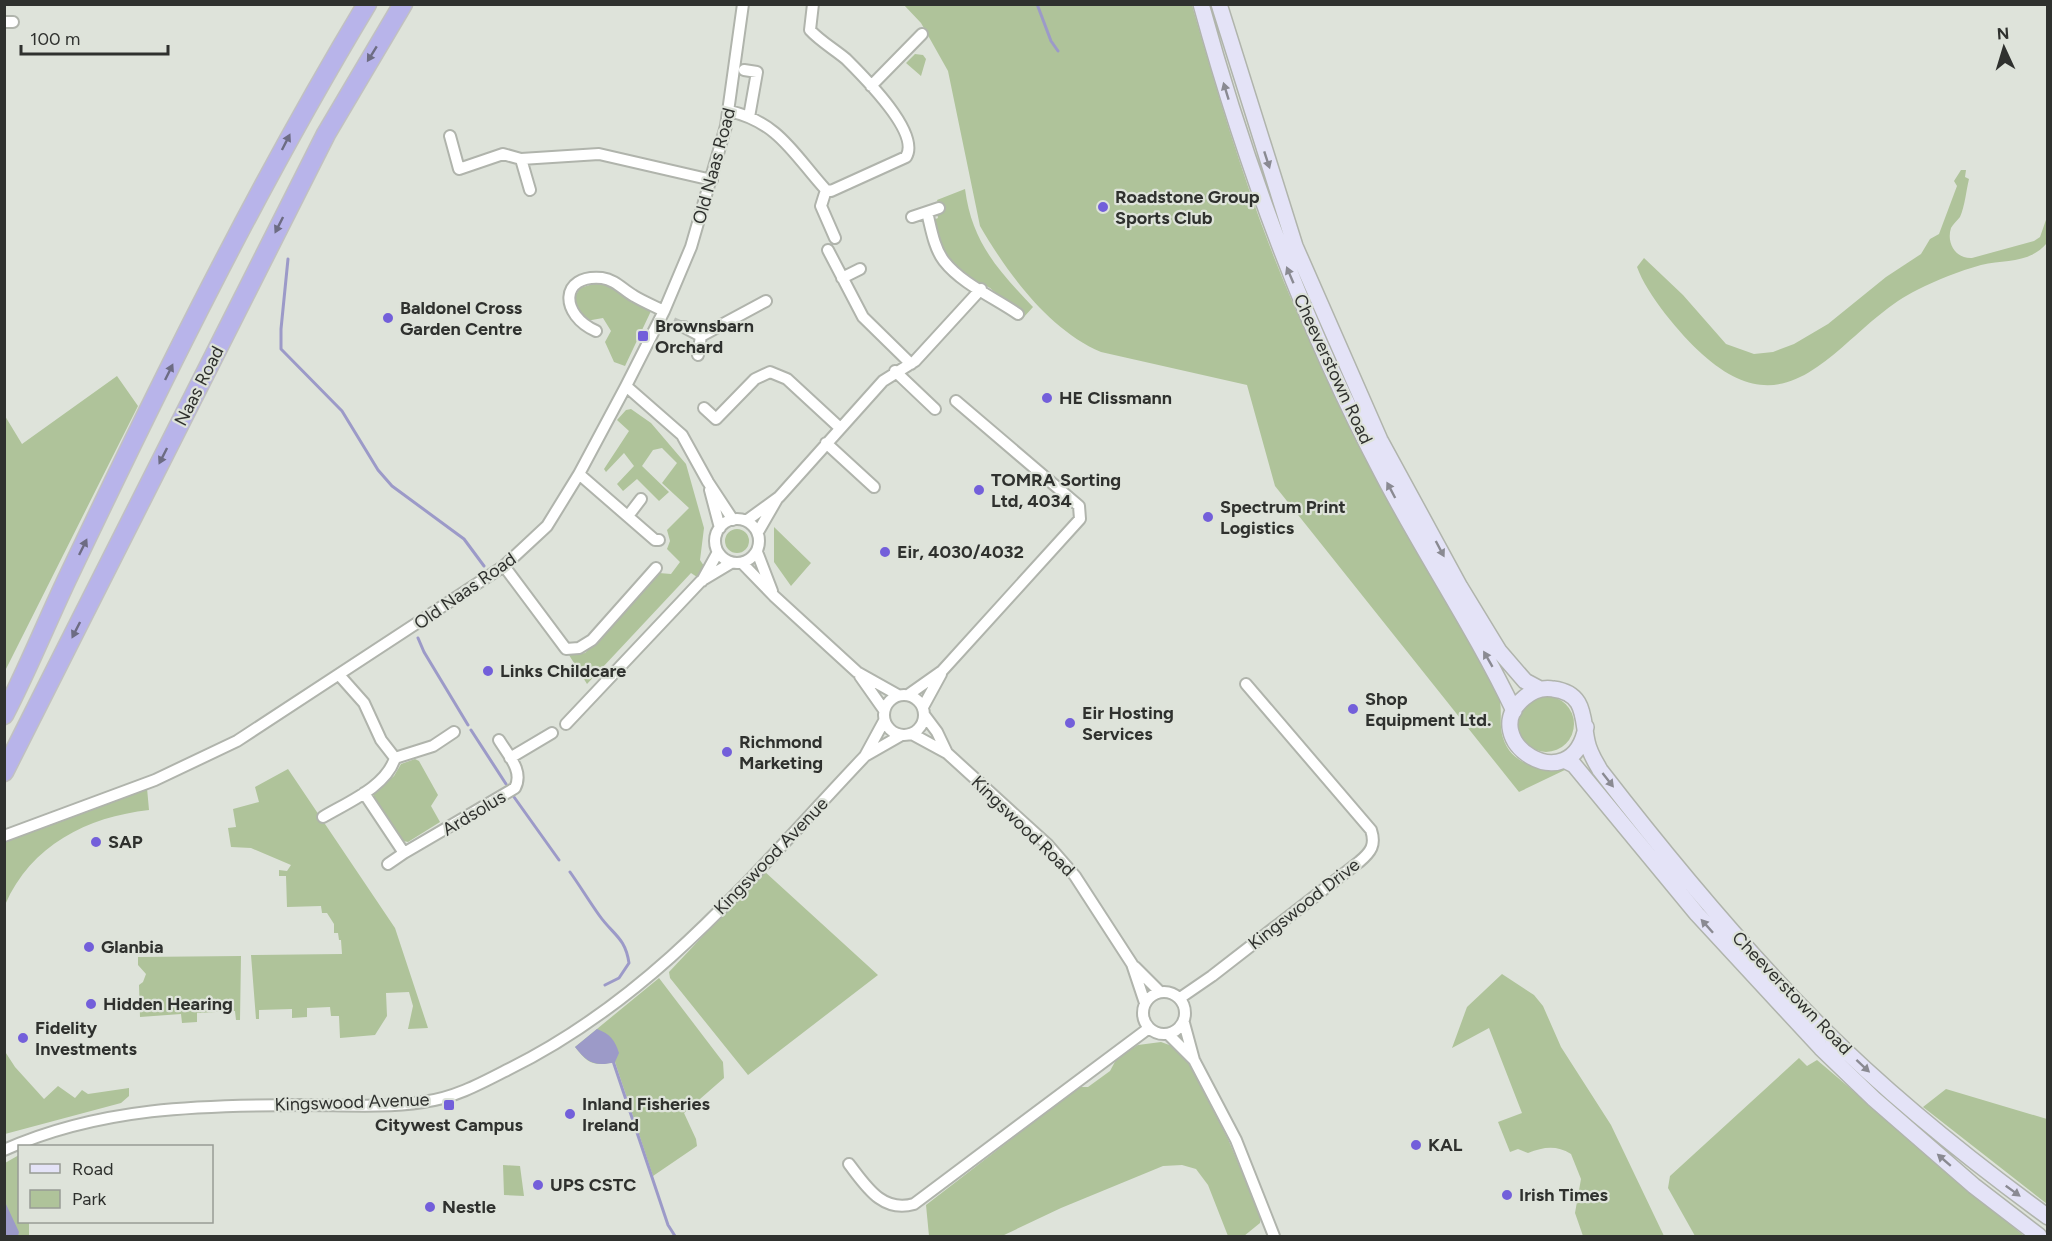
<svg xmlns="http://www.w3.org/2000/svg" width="2052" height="1241" font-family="Figtree,sans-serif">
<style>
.green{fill:#afc39a}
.water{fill:#9c9ac8}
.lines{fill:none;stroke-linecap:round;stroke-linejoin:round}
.stream{stroke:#9c9ac8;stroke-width:3}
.minor-tunnel{stroke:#bbbfb8;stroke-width:10;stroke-dasharray:10 5;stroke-linecap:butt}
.minor-casing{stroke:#b0b4ac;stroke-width:14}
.secondary-casing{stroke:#b0b4ac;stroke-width:18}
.trunk-casing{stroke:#c1c1c0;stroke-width:21}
.minor{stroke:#fff;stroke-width:10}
.secondary{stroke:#e4e3f7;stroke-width:15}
.trunk{stroke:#b8b4ea;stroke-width:18}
.oneway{fill:#6d6c83}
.oneway2{fill:#8a8a92}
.poi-dot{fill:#735fda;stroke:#dee3da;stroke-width:2}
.labels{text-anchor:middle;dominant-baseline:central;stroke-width:4.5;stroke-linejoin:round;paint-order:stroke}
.street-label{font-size:18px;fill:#2f312e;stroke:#dee3da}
.poi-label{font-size:18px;font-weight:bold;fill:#2f312e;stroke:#dee3da;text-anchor:start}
</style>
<rect width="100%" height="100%" fill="#dee3da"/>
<path class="green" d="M904 5H1192C1227 126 1264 250 1321 363 1373 467 1433 568 1489 670 1492 680 1498 691 1500 701 1502 713 1499 726 1503 738 1513 768 1543 769 1569 768L1519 792 1275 486 1247 385 1101 352C1049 330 1008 274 980 226L948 71 921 23Z
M915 54 923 55 926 59 921 76 906 63Z
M1961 170H1966L1965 177 1969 179C1966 191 1965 206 1960 217 1957 221 1953 224 1951 228 1946 243 1956 259 1972 258L2034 241 2040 237 2047 217V243C2029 264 2006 259 1981 265 1959 271 1937 280 1917 290 1841 327 1796 439 1702 354 1680 334 1647 295 1637 267L1644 258 1683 295 1726 344 1754 354 1773 352 1794 344 1828 324 1886 277 1921 254 1930 239 1939 234 1957 186 1954 181Z
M965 189C972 242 997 269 1033 307L1024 317 990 288 967 276 952 263 944 252 933 220 938 218 937 213 941 212 937 200Z
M596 283C618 285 631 302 651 311L625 366 614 362 605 342 611 331 603 318 586 321 573 300 580 288Z
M117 376 138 406 5 671V416L22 444Z
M631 409 651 423 686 464 704 528 700 560 704 566 697 577 691 573 587 684 569 655 585 653 659 573 671 574 680 562 667 549 670 541 667 530 689 508 662 483 677 463 662 448 653 450 642 466 669 492 659 501 637 479 623 491 617 484 634 466 624 453 606 472 604 469 629 431 617 420 626 410Z
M774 527 811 563 791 586 774 562Z
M725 541a12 12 0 1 1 24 0a12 12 0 1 1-24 0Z
M1518 724a28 28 0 1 1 56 0a28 28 0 1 1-56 0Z
M415 759 419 761 438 795 431 806 440 822 408 842 403 841 373 797 374 792 394 776 401 764Z
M288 769 395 928 428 1028 408 1029 413 1006 409 992 386 993 387 1016 375 1035 340 1038 339 1016H331L330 1007 307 1008V1017L292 1018V1009L259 1010V1019H256L251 955 342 954 341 940H339L338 933H334V924L327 913H322L321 906 287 907 286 876H279V870L287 871 291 865 251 848 231 847 228 828 236 827 233 809 259 802 255 787Z
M147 788 149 810C87 817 31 845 5 905V840Z
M764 871 878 975 748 1075 670 978 669 972Z
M241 956 240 1020H236L235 1011 197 1013V1022L182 1023 181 1014 140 1017 139 985 143 982 146 974 138 965V957Z
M1502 974 1534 995 1543 1006 1561 1047 1611 1125 1664 1236H1583L1575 1213 1581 1179 1571 1154C1556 1145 1544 1147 1528 1153L1518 1149 1510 1152 1498 1122 1522 1113 1489 1028 1452 1048 1467 1007Z
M659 978 723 1062 724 1078 684 1113 696 1139 697 1146 653 1176 615 1062C594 1066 589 1065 575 1047Z
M1161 1042 1175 1047 1186 1057 1228 1139 1261 1217 1260 1223 1244 1236H1228L1208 1185 1196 1169 1182 1165 1163 1166 1061 1208 1002 1236H929L926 1205 1079 1087H1088L1110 1071 1117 1058 1138 1045Z
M4 1050 15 1067 44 1099 58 1086 75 1098 82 1090 88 1094 129 1088V1096L121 1103 5 1134Z
M1799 1058 1807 1066 1817 1060 2024 1236H1695L1668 1188 1670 1176Z
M1946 1089 2047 1119V1204L1923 1107Z
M19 1155 20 1222H29V1236H5V1163Z
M503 1165 520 1166 524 1196 504 1195Z"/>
<path class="water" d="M597 1029C610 1034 615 1040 619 1053L615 1062C596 1067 587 1063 575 1047Z
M5 1202 19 1232 18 1236H6L5 1233Z"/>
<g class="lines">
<path class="stream" d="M1037 4 1051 41 1058 51
M288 259 281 329V349L342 411 378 470 392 486 464 539 484 566
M418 638 424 652 468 725
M471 730 506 784
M514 797 559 860
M570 872C580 886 589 901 599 915 613 935 625 937 629 963L619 978 605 985
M613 1061 668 1225 675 1236"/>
<path class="minor-tunnel" d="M673 322 684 327"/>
<g class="minor-casing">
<path id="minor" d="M4 22H13
M744 70 757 72 749 117
M871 86 922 34
M729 111C779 122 794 155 826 190L831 191 906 157C921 133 863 76 846 59 834 49 820 41 810 30L813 4
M450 136 459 169 503 154 521 159 599 154 712 180
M521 159 530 190
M826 190 821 206 835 238
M927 212C931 228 934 248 944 261 962 284 995 298 1018 314
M912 217 939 208
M828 250 863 317 911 364
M842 278 860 269
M684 327 701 336
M596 331C560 315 559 274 602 278 616 280 623 290 634 296 644 302 654 306 664 311
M698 355 701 336 766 301
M895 371 935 409
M626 386 682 435 708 482 733 520
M704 408 716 419 755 379 770 372 787 379 839 427
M826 443 874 487
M579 474 655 540H659
M710 490 720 528
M628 516 641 499
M715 541a22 22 0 1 1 44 0a22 22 0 1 1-44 0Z
M746 521 779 497 883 381 915 361 981 289
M758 532 777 499
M757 552 772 591
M742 563 774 596 857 672 898 695
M504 566 566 649 579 648 592 640 656 568
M702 581 718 552
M340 676 364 703 381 740 395 758 433 746 454 732
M860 676 884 710
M884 715a20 20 0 1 1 40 0a20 20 0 1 1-40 0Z
M908 695 942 671 1080 519 1079 506 956 401
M923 707 941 674
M925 716 937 732 947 753
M566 724 701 581 731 563
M912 734 947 753 1048 845 1075 876 1132 964 1145 1003
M865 756 884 721
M510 758 552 733
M364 793 404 853 388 864
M323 817C348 802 386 787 395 758
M4 836 155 780 237 741 504 566 547 526 579 474 626 386 664 311 691 247 726 126 743 4
M404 853 515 788C524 771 508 755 499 740
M1135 967 1160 992
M1143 1013a21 21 0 1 1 42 0a21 21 0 1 1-42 0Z
M1180 998 1212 976 1359 862C1371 852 1376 845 1371 830L1246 684
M1184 1023 1194 1060 1236 1140 1274 1236
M1168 1034 1194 1060
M4 1150C100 1107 201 1105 303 1105 343 1105 384 1108 423 1102 454 1098 480 1084 507 1070 656 997 753 874 865 756L900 736
M849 1164C866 1186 882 1213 914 1204L1149 1028"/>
</g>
<g class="secondary-casing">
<path id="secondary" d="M1201 4C1246 168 1303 323 1382 473 1424 554 1475 629 1514 711
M1219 4 1295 246 1380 440 1460 587 1499 651 1525 681 1540 689
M1586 727C1572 803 1474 740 1524 698 1532 691 1543 687 1553 689 1586 693 1582 718 1587 741 1589 752 1595 761 1600 770 1668 858 1740 945 1819 1025 1889 1095 1967 1158 2048 1217
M1564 760 1574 765 1697 914 1821 1048 1874 1099 1974 1186 2039 1236"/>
</g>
<g class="trunk-casing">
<path id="trunk" d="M4 715C28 669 47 621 69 575 161 382 256 188 367 4
M4 772 326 134 403 4"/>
</g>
<use href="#minor" class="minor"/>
<use href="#secondary" class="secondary"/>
<use href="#trunk" class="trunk"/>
</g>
<defs><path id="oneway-solid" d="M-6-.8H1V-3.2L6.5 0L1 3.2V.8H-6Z" transform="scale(1.5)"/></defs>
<g class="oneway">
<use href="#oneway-solid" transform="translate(372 54) rotate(122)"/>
<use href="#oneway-solid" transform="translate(286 142) rotate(-63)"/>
<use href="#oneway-solid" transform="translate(279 225) rotate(117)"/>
<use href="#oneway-solid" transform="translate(169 372) rotate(-64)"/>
<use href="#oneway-solid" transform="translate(163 456) rotate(117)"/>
<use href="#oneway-solid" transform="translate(83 547) rotate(-64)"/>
<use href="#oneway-solid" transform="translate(76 630) rotate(117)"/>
</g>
<g class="oneway2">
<use href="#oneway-solid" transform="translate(1226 91) rotate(-107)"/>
<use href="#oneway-solid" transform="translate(1267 160) rotate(72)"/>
<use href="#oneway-solid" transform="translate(1290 275) rotate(-113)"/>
<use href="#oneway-solid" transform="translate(1391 490) rotate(-118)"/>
<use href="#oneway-solid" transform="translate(1440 549) rotate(62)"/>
<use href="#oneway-solid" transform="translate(1488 659) rotate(-120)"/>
<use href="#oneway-solid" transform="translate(1608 780) rotate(52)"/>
<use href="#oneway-solid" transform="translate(1707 926) rotate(-132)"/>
<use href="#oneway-solid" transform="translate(1863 1066) rotate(43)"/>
<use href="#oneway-solid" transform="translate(1944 1160) rotate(-139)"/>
<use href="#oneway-solid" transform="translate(2013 1191) rotate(36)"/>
</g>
<g class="poi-dot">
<circle cx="1103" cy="207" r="6"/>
<circle cx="388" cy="318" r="6"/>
<rect x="637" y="330" width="12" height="12" rx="3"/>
<circle cx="1047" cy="398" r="6"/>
<circle cx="979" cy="490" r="6"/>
<circle cx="1208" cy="517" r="6"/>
<circle cx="885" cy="552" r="6"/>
<circle cx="488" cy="671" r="6"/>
<circle cx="1353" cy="709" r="6"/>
<circle cx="1070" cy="723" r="6"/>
<circle cx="727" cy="752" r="6"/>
<circle cx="96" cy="842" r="6"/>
<circle cx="89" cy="947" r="6"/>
<circle cx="91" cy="1004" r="6"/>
<circle cx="23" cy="1038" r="6"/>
<rect x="443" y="1099" width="12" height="12" rx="3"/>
<circle cx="570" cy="1114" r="6"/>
<circle cx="1416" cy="1145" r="6"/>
<circle cx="538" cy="1185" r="6"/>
<circle cx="1507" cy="1195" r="6"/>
<circle cx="430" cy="1207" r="6"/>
</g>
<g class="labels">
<g class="street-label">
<text transform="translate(714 166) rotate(-75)">Old Naas Road</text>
<text transform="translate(1333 369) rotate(65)">Cheeverstown Road</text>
<text transform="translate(199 386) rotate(-63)">Naas Road</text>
<text transform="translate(465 591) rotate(-35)">Old Naas Road</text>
<text transform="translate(474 813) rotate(-31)">Ardsolus</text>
<text transform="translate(1023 826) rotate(44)">Kingswood Road</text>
<text transform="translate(771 856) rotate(-46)">Kingswood Avenue</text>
<text transform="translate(1304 904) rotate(-38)">Kingswood Drive</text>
<text transform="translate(1792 993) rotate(46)">Cheeverstown Road</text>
<text transform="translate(352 1102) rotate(-2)">Kingswood Avenue</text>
</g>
<g class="poi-label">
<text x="1115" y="197">Roadstone Group<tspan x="1115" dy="21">Sports Club</tspan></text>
<text x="400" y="308">Baldonel Cross<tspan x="400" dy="21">Garden Centre</tspan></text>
<text x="655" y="326">Brownsbarn<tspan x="655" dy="21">Orchard</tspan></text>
<text x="1059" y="398">HE Clissmann</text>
<text x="991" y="480">TOMRA Sorting<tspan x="991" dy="21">Ltd, 4034</tspan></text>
<text x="1220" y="507">Spectrum Print<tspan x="1220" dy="21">Logistics</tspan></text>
<text x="897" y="552">Eir, 4030/4032</text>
<text x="500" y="671">Links Childcare</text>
<text x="1365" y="699">Shop<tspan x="1365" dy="21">Equipment Ltd.</tspan></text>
<text x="1082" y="713">Eir Hosting<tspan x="1082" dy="21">Services</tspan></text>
<text x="739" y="742">Richmond<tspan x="739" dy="21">Marketing</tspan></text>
<text x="108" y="842">SAP</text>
<text x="101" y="947">Glanbia</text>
<text x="103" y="1004">Hidden Hearing</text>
<text x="35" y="1028">Fidelity<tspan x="35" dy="21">Investments</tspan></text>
<text x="582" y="1104">Inland Fisheries<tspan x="582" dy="21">Ireland</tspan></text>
<text x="449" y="1125" text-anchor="middle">Citywest Campus</text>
<text x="1428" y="1145">KAL</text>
<text x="550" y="1185">UPS CSTC</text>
<text x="1519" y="1195">Irish Times</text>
<text x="442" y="1207">Nestle</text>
</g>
</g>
<rect width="2052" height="1241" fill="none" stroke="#2f312e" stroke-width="12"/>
<rect x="18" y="1145" width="195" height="78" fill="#dee3da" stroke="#989c95" stroke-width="1.5"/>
<rect x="30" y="1164" width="30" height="9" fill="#e4e3f7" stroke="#989c95" stroke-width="1.5"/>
<text x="72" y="1175" font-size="18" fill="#2f312e">Road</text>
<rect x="30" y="1190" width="30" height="18" fill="#afc39a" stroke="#989c95" stroke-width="1.5"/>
<text x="72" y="1205" font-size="18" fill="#2f312e">Park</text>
<g transform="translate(2004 48) rotate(356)" stroke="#dee3da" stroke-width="4.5" paint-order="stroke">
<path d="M0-4.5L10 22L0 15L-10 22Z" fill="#2f312e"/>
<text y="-9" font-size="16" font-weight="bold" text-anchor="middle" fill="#2f312e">N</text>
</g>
<path d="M21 45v9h147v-9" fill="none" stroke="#2f312e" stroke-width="3"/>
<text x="30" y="45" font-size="18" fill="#2f312e" stroke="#dee3da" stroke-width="4.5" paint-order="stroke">100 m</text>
</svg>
